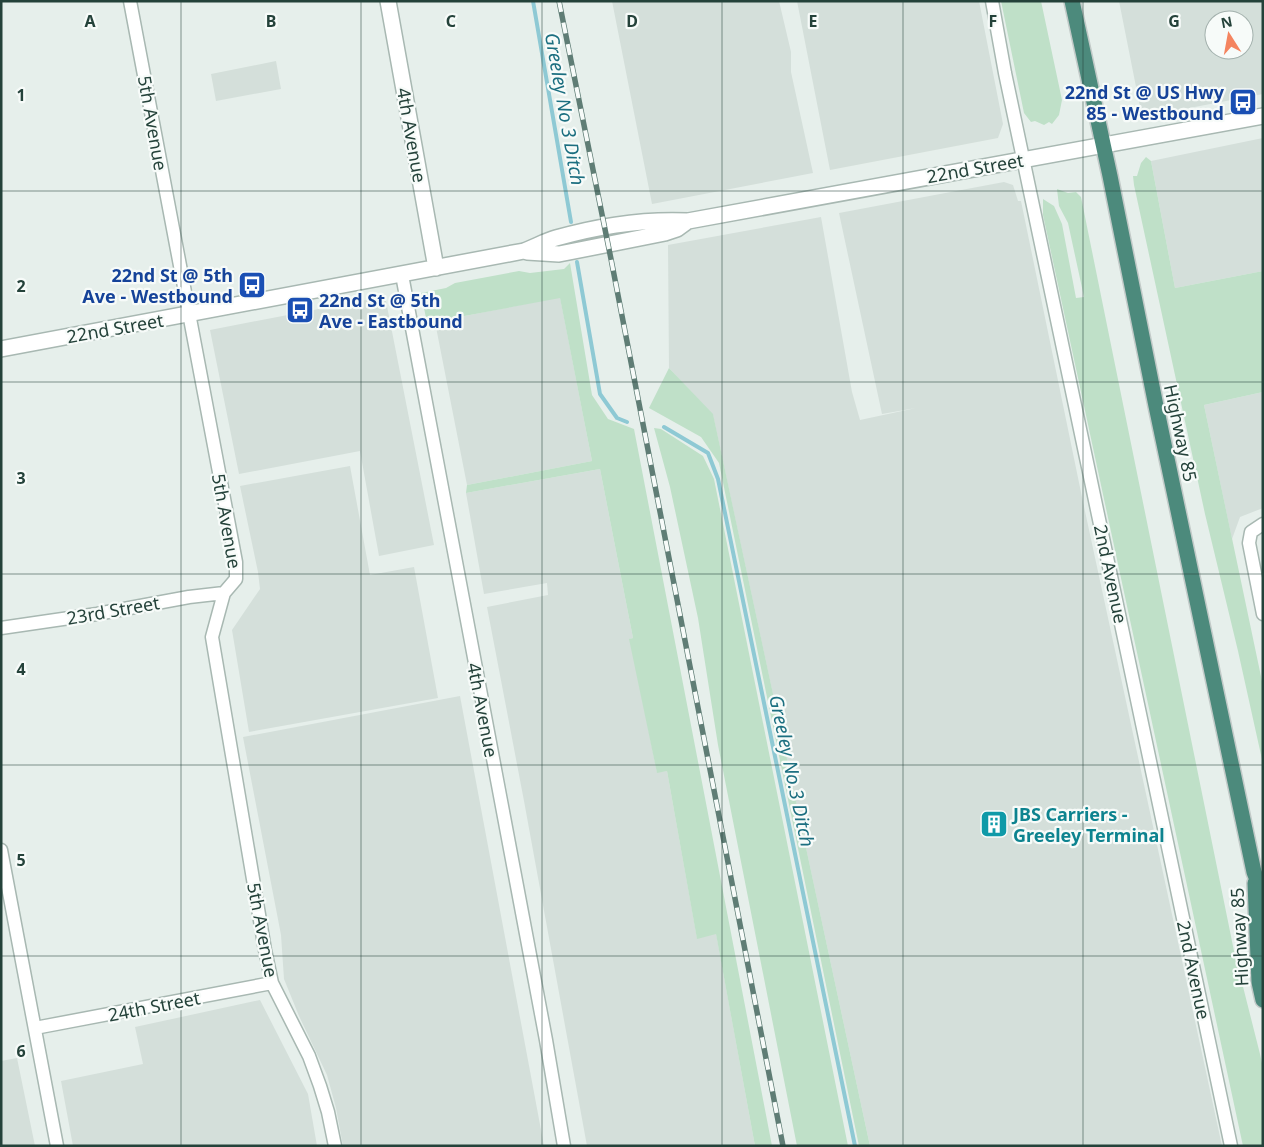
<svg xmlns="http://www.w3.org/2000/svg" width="1264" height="1147" font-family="'Noto Sans',sans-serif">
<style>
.built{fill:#d4dfda;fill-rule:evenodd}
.green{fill:#bfe0c8}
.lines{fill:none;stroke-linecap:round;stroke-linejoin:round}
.stream{stroke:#8ec9d4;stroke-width:4}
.minor-casing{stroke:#a8b8b2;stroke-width:15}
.tertiary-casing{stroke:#a8b8b2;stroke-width:18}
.trunk-casing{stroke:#c2cac8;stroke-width:18}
.minor{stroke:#fff;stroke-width:12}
.tertiary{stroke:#fff;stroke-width:15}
.trunk{stroke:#4c8a7c;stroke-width:15}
.rail-casing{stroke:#5f7d75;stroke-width:5.5}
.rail{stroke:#f7fbf9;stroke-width:4;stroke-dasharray:11;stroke-linecap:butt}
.grid{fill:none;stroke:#24423a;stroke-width:1;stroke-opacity:0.55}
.labels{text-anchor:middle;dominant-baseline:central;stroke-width:4.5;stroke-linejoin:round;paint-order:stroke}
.transit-label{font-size:18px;font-weight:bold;fill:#164399;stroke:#f7fbf9;text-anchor:end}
.street-label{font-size:18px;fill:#24423a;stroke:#f7fbf9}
.culture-label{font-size:18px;font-weight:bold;fill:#0d838f;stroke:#f7fbf9;text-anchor:start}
.water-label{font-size:19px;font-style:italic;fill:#1c6f80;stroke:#f7fbf9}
.grid-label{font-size:16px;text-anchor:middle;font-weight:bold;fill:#24423a;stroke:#f7fbf9;stroke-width:4.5;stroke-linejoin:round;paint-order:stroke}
</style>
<rect width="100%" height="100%" fill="#e6efeb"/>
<path class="built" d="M612 1H779L791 52V72L813 173 652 204Z
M797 1H979L1003 124 998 138 830 170Z
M1119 1H1263V94L1142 117ZM1214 20H1244V50H1214Z
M276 61 281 89 216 101 211 74Z
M1263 138V271L1175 288 1151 161Z
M1004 182 1013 185 1018 201H1021L1083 502 1222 1146H870L713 415 669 368 668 245 821 217 852 392 860 420 916 408 882 414 839 213Z
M381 297 386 301 434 545 379 556 360 451 239 474 210 330Z
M560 297 592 461 467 485 435 322Z
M1263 392V508L1240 517 1232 539 1204 405Z
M350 466 370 575 414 567 438 698 249 732 232 630 260 589 258 572 240 486Z
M600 469 633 638 630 639 657 772 667 771 697 938 716 933 755 1146H587L524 801 487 607 548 595 547 583 484 594 466 493Z
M460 696 544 1146H343L336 1108 327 1075 299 1016 284 979 281 935 243 737Z
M260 1000 308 1094 317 1146H73L61 1081 143 1064 135 1027Z
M17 1058 35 1146H1V1061Z"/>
<path class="green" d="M1001 1H1041L1062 100 1059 115 1052 124 1049 122 1044 125 1035 121 1031 122 1024 113Z
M1146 157 1151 161 1175 288 1263 271V392L1204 405 1263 686V764L1238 651 1205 514 1134 185 1133 176H1137L1141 163Z
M1057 189 1068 193 1076 192 1081 197 1234 951 1260 1054 1263 1068V1146H1243L1043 215V199L1054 206 1062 224 1076 298 1084 297 1068 223 1059 206Z
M570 263 592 395 608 419 634 429 772 1146H755L716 934 697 939 667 771 657 773 629 639 633 638 600 469 466 493 467 485 592 461 560 298 427 323 421 293 446 288 455 283 519 271 530 273 564 269Z
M669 368 713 414 870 1146H859L719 463 701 437 649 408Z
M654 428 661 429 703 456 714 479 848 1146H797L718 745 698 618 670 487Z"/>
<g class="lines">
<path class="stream" d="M533 1 571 222
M577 262 600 394 617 418 627 422
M664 427 708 453 718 479 855 1146"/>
<g class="minor-casing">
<path id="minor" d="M130 1 236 562V579L224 593 212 637 265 950 272 983 309 1056 320 1086 328 1112 335 1146
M992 1 1005 73 1231 1146
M402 275 546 1040 564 1146
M1263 524 1251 532 1249 543 1263 614
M1 628 97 614 189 597 224 593
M1 850 57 1146
M35 1028 272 983"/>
</g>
<g class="tertiary-casing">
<path id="tertiary" d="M388 1 436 268
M527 252 559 254 665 233 677 229 688 221
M1 349 524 251C535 247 545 241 556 238 598 226 644 219 688 221L1263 116"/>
</g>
<g class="trunk-casing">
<path id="trunk" d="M1072 1 1110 176 1156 406 1254 872 1263 895
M1255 883 1259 982 1263 1000"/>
</g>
<use href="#minor" class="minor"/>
<use href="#tertiary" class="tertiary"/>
<use href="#trunk" class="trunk"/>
<g class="rail-casing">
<path id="rail" d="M559 1 611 259 783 1146"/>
</g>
<use href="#rail" class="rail"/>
</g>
<path class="grid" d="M181 1V1146M361 1V1146M542 1V1146M722 1V1146M903 1V1146M1083 1V1146M1 191H1263M1 382H1263M1 574H1263M1 765H1263M1 956H1263"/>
<defs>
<g id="bus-square" transform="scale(1.4375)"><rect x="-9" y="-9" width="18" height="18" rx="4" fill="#1a4fb4" stroke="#f7fbf9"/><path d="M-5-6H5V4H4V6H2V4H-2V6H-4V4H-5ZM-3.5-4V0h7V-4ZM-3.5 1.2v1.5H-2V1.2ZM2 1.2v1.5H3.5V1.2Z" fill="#fff"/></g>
<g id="building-square" transform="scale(1.4375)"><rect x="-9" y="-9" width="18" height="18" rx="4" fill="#0f9aa8" stroke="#f7fbf9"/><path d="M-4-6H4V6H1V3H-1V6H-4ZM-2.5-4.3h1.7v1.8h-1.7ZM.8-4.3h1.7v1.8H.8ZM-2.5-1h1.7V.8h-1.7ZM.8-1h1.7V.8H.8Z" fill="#fff"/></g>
</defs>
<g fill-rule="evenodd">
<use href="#bus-square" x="1243" y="102"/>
<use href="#bus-square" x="252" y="285"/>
<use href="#bus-square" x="300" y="310"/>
<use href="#building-square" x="994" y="824"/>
</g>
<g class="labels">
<g class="transit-label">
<text x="1224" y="92">22nd St @ US Hwy<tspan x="1224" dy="21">85 - Westbound</tspan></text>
<text x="233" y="275">22nd St @ 5th<tspan x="233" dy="21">Ave - Westbound</tspan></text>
<text x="319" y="300" text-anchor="start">22nd St @ 5th<tspan x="319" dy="21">Ave - Eastbound</tspan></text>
</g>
<g class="street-label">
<text transform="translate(153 123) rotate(80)">5th Avenue</text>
<text transform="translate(412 135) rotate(80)">4th Avenue</text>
<text transform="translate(975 168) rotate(-10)">22nd Street</text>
<text transform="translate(115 328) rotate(-10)">22nd Street</text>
<text transform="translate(1181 433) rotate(78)">Highway 85</text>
<text transform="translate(227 521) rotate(80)">5th Avenue</text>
<text transform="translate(1111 574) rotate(78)">2nd Avenue</text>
<text transform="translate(113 610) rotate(-10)">23rd Street</text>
<text transform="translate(483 710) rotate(79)">4th Avenue</text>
<text transform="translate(263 930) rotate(79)">5th Avenue</text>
<text transform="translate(1239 937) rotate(-93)">Highway 85</text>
<text transform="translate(1194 970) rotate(78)">2nd Avenue</text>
<text transform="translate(154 1006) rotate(-11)">24th Street</text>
</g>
<g class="culture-label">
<text x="1013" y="814">JBS Carriers -<tspan x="1013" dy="21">Greeley Terminal</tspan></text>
</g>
<g class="water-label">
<text transform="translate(565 109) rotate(80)">Greeley No 3 Ditch</text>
<text transform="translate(792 771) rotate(78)">Greeley No.3 Ditch</text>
</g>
</g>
<g class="grid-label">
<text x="90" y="27">A</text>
<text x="271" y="27">B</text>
<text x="451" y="27">C</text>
<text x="632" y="27">D</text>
<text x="813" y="27">E</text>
<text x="993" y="27">F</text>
<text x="1174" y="27">G</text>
<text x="21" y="101">1</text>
<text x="21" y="292">2</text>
<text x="21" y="484">3</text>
<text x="21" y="675">4</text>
<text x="21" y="866">5</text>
<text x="21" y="1057">6</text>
</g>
<rect width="1264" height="1147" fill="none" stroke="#24423a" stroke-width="5"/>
<g transform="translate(1229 35) rotate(349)"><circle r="24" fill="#f7fbf9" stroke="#a3b1ad"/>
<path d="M0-4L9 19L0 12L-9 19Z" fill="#f4845f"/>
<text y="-8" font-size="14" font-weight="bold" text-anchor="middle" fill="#24423a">N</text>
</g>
</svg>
